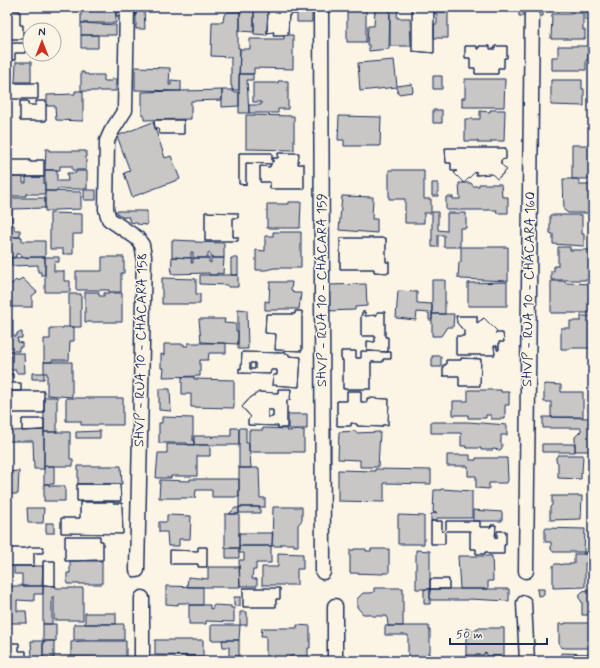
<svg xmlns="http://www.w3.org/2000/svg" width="600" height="668" font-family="Mynerve,sans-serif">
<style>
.building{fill:#c8c7c6;stroke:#1b2f5e;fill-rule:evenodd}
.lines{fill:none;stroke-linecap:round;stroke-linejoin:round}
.minor-casing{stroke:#1b2f5e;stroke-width:17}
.minor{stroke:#fcf5e5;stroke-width:14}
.labels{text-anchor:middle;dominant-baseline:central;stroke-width:3;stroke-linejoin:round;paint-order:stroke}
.street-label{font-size:14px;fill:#1b2f5e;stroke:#fcf5e5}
</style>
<rect width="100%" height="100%" fill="#fcf5e5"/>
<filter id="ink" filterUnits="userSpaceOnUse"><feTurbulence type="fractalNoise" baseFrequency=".025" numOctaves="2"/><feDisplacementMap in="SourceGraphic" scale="8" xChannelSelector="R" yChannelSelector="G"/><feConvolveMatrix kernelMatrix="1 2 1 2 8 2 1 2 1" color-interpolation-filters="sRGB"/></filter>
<g filter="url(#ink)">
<path class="building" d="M81 7H116V23H81Z
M116 7H136V16H116Z
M116 7H136V16H116Z
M136 7H144L145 29H136Z
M240 7H254V32L240 31Z
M254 7H268L267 35 254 34Z
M268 7H296V14H291V15H289L288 35H273L274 32 267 33Z
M268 7H296V14H291V15H289L288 35H273L274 32 267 33Z
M347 7H366V42H347Z
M375 7H390L389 49 369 51V45H367L368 26H374Z
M390 7H398L397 18H410L411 46H390Z
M412 7 434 8V53L412 51Z
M412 7 434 8V53L412 51Z
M297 8H312V22H297Z
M519 9H543V16H519Z
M7 10 20 11V25H23V39H7Z
M7 10 20 11V25H23V39H7Z
M585 11H593V20H585Z
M228 12H240V30H238V48H240L239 90H232V86H231V57L211 56 212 22H223L224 15Z
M434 12H448V38H434V24H437V14H434Z
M570 13H583V30H585V39H551L552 14H570Z
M81 23 116 25V35H81Z
M26 31H30V43H26Z
M81 35H98V48H81Z
M284 35H293V69L254 68V74H239L240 49H250V39H284Z
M7 43H29V51H25V53H15V60H7Z
M7 43H29V51H25V53H15V60H7Z
M465 46H477V49H479V46H490V49H495V46H507V58H504V68H498V74H475V68H470V58H465Z
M465 46H477V49H479V46H490V49H495V46H507V58H504V68H498V74H475V68H470V58H465Z
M558 46H588V60H586V70H552V57H558Z
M394 60 397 86 412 84 413 92 398 94 397 87 360 91 358 63Z
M16 62H31V82H15Z
M135 67 170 68 169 85H171V80L181 81V91L135 90Z
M81 72H84V74H88V75H104V81H112V79H116V91H81Z
M239 74H253V80H247L249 113H239Z
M433 76H442V89H433Z
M465 79H505L504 107H462V98H465Z
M551 80H582V89H584V106L551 105Z
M278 81H288V109H278V113H249V105H261V102H253V83H278Z
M7 83H38V99H7Z
M7 83H38V99H7Z
M222 90V100L191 101V119L144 120V115H142V92Z
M222 90H233V92H239V106L222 107Z
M75 91H83V121L56 120 55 106H47V95L75 94Z
M20 101H28V105H36V101H46V121H20Z
M20 101H28V105H36V101H46V121H20Z
M433 110H442V123H433Z
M490 110H505L504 141H491V143H478V141H465V119H480V111L490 112Z
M246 115 294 116V150L246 149Z
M339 116 381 117 380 146H344V140H338Z
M154 120H184V134H159L158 128H155Z
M154 120H184V134H159L158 128H155Z
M153 122 165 158 171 156 180 179 132 197 124 173 130 171 117 136Z
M572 145H593V179H572Z
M445 148H506V159L501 160V164L507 170 497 179 492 174 476 175V171L464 183 454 173 457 171H451V163H446Z
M445 148H506V159L501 160V164L507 170 497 179 492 174 476 175V171L464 183 454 173 457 171H451V163H446Z
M46 149H49V151H86V170H72V166H60V170H45Z
M239 153H272V162H273V158H278V153H299L298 164H304V189H270V182H260V166L270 167V165L272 164 246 163V185L239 184Z
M239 153H272V162H273V158H278V153H299L298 164H304V189H270V182H260V166L270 167V165L272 164 246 163V185L239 184Z
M7 160H30V162H36V160H44V177H7Z
M7 160H30V162H36V160H44V177H7Z
M45 170H57V181H68L67 173H76V171H87V189H57V191H45Z
M389 170H424V199H431V213H424V223H405V199H389Z
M7 177H23V183H26V177H44V184H45V194H26V196H7Z
M563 179H577L579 181V185H593V213H568L564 210Z
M432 183H438V196H432Z
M459 183H471L473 186H479V184H501L502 197H508V213H496L497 210H446V197H453V199H460Z
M84 190H96V200H84Z
M45 191 81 192V209L54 210V211H45Z
M342 196 373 197 372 219H377V233L339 230Z
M7 198H45V208L12 209V225H14V230H20V237H7Z
M289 202H301L300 228H267V204H289Z
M114 211H147V225L137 224V223L130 222V220H129V217H124V218Z
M205 212 238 213V218H233V237H238V241H205Z
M205 212 238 213V218H233V237H238V241H205Z
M432 212H438V230L447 231V213H466V228H460V247H444V235H438V247H432Z
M50 213 82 214V234H73V254H63V249H50Z
M550 215H582V234H584V246L553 244V234L550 233Z
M273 232H301V268H274L266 270H256V250L265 251V236H273Z
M7 237H22V241H45V257H21V254H16V257L7 258Z
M340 238H386V262H389V273L374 272V269H340Z
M340 238H386V262H389V273L374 272V269H340Z
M172 240 195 241V242L224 243V258H211V254L208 253V258H193V252H191V258L172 257Z
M461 247H508V281L461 279V278H458L459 262H461Z
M558 247H570V250H591V247H593V280H551V271H554V266H558Z
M45 257H59V262H54V271H64V281H70V292H45Z
M45 257V275H41V272H38V265L11 266V258Z
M102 257H124V273H121V292H109V290H76V271H102Z
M172 257 192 258 191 263H193V258H209V262L211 263V258H224L223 274 217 273V275H209V273L171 274Z
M231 258H238V275H231Z
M7 259H9V275H7Z
M200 275H238V287H228V285L200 284Z
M22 278 37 292 32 296V307H11L7 304V281L12 284 16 280 18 282Z
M162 278 196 279V294H200V304H162Z
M432 280H445V314H432Z
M551 281H565V283L593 284V313H551Z
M270 282H292L291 290 294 293H301L299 309H279L278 310H265V301L269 302Z
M507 282V306H468V283Z
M366 284 367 306 355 307V310L327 311V285Z
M398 291 417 292V303L432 304V320H429V313L417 312 416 320 396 318Z
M85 292H99V296H104V293H122V322H85Z
M69 294H81V327H69Z
M238 309 247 310 248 349H238Z
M295 311H302V351L275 350 276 334 265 333 266 314H295Z
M295 311H302V351L275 350 276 334 265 333 266 314H295Z
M362 312H365V316L377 315V312H385V337H388V352L367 351V341L375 342V336H361V315H362Z
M362 312H365V316L377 315V312H385V337H388V352L367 351V341L375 342V336H361V315H362Z
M432 314H454L453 327H447L441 336H432Z
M456 316H477V323L484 318 497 331 495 333H503L504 342H499V350H497V346H494L495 355H456V336H464V331L457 323Z
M456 316H477V323L484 318 497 331 495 333H503L504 342H499V350H497V346H494L495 355H456V336H464V331L457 323Z
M581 316H593V348H570V349H561V328H570V321H581Z
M199 319H225L224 323 236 324V331H238V344L201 342Z
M7 320H13V336H17V333L22 332V338H17L18 342 22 343V347H19V351H7Z
M63 327H74V341H70L69 360H52V362H44V339H50V328H63Z
M188 343H226V353H209L208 360H200V376L163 377 164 368H161V354L164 355V344H184V346H188Z
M341 351H356V358H361V351L391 352V359H383V362H371V389H343V360H341Z
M341 351H356V358H361V351L391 352V359H383V362H371V389H343V360H341Z
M242 352 286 353 289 354V356L301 357 299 387 272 385 273 375H277V370H271L270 374 239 373V368L241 369ZM250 363H255V369H250Z
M242 352 286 353 289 354V356L301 357 299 387 272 385 273 375H277V370H271L270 374 239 373V368L241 369ZM250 363H255V369H250Z
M7 353H24L25 373H16V370H7Z
M432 356H441V367H432Z
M461 358 481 359 480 386H459V376H443V365H446V360H461Z
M461 358 481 359 480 386H459V376H443V365H446V360H461Z
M44 362H72V397L47 395V373H44Z
M32 373H44V379H32Z
M7 374H13V383H21V391H7Z
M7 374H13V383H21V391H7Z
M182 377H194V379L234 380V408L191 407V394H182Z
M544 384 561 385V392H583V417H551V402H544Z
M159 389H170L171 411 159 410Z
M278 389H291L290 400H287V428H278V426L248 425V420L251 417 242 407 250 398 259 392 278 393ZM268 410H273V417H268Z
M278 389H291L290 400H287V428H278V426L248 425V420L251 417 242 407 250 398 259 392 278 393ZM268 410H273V417H268Z
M468 390H501V392H509V405H505V419H491V415H486V418H468V415H453V401H468Z
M7 391H44V413H7Z
M7 391H44V413H7Z
M347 391H361V402H367V398L389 399 388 425H382V427L357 426V424L351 423V426H337V401H347Z
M347 391H361V402H367V398L389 399 388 425H382V427L357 426V424L351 423V426H337V401H347Z
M44 397H57V432H44Z
M66 398H123V425H81V421H66Z
M288 414H307V429H288Z
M162 417 193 418V441H194V445H188L187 443H159V423H162Z
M543 417 593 418V451H575V437L581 431V428H543Z
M22 419H44V430L22 431Z
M22 419H44V430L22 431Z
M431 422H468L507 425V435H501V442H500L502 444V448L500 450 493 449V450H481V448H466V446H461V433H431Z
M231 428H239V445H194V436H212V438L213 436H231Z
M239 428H246V443H249V452H250L251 468H239Z
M263 428 287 429V431L304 430V452H249V430H263Z
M328 429H331V468H328Z
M44 430V469H34L33 441H7V431Z
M100 431V438H76V432Z
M356 431V433L380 432 378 467H360V460L338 459 339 432Z
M44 432H70V459H73V466H44Z
M167 444 210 445V456H197V476H171V478H156L158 453H167Z
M542 444H575V452H542Z
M447 455H470V460H476V458H507L508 480 507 483H489V489L476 488V476H468V466H447Z
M558 455H583L582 473H581V479L558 478V463L556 461V457Z
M44 466H54V484H44Z
M78 466H121L122 484H78Z
M239 468H259L260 498H265V507H239Z
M375 469 431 470V484L384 483V502L338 501V470L375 471Z
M19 471 18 494H7V472Z
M190 479H239V497H212V490H196L195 498H159L160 480 190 481Z
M44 484H49V486H65V501H44Z
M77 484H120L121 501H77Z
M77 484H120L121 501H77Z
M441 489 472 491V518H437V521H431V514L437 513 433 512 434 490H441Z
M552 496H582L581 519 550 520V507L552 505Z
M80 502H113V503H122L123 534 61 533V518H80Z
M80 502H113V503H122L123 534 61 533V518H80Z
M239 507H260V513H239Z
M273 507H302V520L298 525V546H294V544H281V546H272Z
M27 508H44L43 523H28Z
M235 508H239V514H229Z
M473 510 502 512V521H473Z
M225 514H239V548H225Z
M167 515 191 516 190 539H179V546H168L167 532H159V522H167Z
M398 515 424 516V544H398Z
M431 521H442V530L443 532 446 529V521H480V527H491V525H496L495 538H497V531H506V545H504V554H488V552H485V554H476V549H470V531H447L445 533V544H431Z
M431 521H442V530L443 532 446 529V521H480V527H491V525H496L495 538H497V531H506V545H504V554H488V552H485V554H476V549H470V531H447L445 533V544H431Z
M46 523H54V533H46Z
M545 528 585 529 584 552H588V554H583L584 552H553L551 549V542H545Z
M239 533H273L272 546H239Z
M7 536H10V545H7Z
M65 536H100V541H103V560L65 561Z
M65 536H100V541H103V560L65 561Z
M239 546H271V563H256V570H253L252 579H257V586H240L239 560H244V553H239Z
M28 547H43V553H34V566H7V548H28Z
M28 547H43V553H34V566H7V548H28Z
M198 547H207V567H198V564H170V550L198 551Z
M198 547H207V567H198V564H170V550L198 551Z
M226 548H239V558H226Z
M354 549H366V551H371V549H389V573H383V574L350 573V550H354Z
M416 550 430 551V589H416Z
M278 553 303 554V569H297V585H262V567H278Z
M574 554H593V563H585V587L553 588V566L555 564H560L561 565 562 564H574Z
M458 556H492L493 581H488V589H460Z
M43 561H55V586L43 585Z
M43 561H55V586L43 585Z
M70 561H102V584H67V573H70Z
M14 566H43L42 586H22V574H14Z
M208 567H239L240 587H187L188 577 208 579Z
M430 579H449V589H430Z
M430 579H449V589H430Z
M43 585 56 586V588H83V620H54V597H52V624H43Z
M12 586H43V594H34V601L17 600V611H26L27 623H7V588H12Z
M166 586 203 587V605H189V603H178V605L166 604Z
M243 588H280V599H276V607H243Z
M243 588H280V599H276V607H243Z
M374 588H403V626H388L387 616H372L370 614H363L357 607V599L363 593H371L374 592Z
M424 589H430V604H424Z
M430 589H509V601L468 599V600H430Z
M537 589H544V595L538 596Z
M588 590H593V615H582V602L579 598V595L583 591Z
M234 597H240V606H234Z
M189 605H210V609L213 608V605L231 606V608H234V622L206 621V624H189Z
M240 612H247V625H240Z
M85 613H116V624H85Z
M565 623H592L593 648H565L561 647 559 643V624H565Z
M43 624H56V641H43Z
M74 624H124V640H74Z
M211 625H240L239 640H211Z
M297 625 310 626V648H308V656H290V659H266V636H261L262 628H297Z
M385 626H429V630H430V652H428V654H430V660H408V635H385Z
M466 628H467V629L478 630V628H504V656H487V654L484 653V655H466Z
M155 640H203V656L155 655Z
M222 640H239V656H229V647H223Z
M31 641H43V658H32Z
M43 641H54V658H43Z
M83 641H126V658L71 657V642Z
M7 643H19V651H26V657H7Z
M7 643H19V651H26V657H7Z
M561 653 593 654V661H561Z
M185 656H207V661H163V659H185Z
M430 656H468V661H430Z
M9 657H24V661H7Z
M9 657H24V661H7Z
M51 658H73V661H51Z
M109 659H123L125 661H109Z
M258 660H286V661H258Z
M344 660H373V661H344Z
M344 660H373V661H344Z"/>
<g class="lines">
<g class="minor-casing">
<path id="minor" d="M127 7 125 110 111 132 107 141 106 209 109 219 137 238 142 245 144 256 137 570
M321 7 323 572
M526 571 532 7
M142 598V661
M524 603 527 661
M335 661V606"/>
</g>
<use href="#minor" class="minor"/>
</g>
</g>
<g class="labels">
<g class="street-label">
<text transform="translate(529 289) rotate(-89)">SHVP - RUA 10 - CHÁCARA 160</text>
<text transform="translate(322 290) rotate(-90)">SHVP - RUA 10 - CHÁCARA 159</text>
<text transform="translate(141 350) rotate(-89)">SHVP - RUA 10 - CHÁCARA 158</text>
</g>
</g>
<rect width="600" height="668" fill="none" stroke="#fcf5e5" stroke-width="24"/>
<rect x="12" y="12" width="576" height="644" fill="none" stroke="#1b2f5e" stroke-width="1.5" filter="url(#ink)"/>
<g transform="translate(42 42)"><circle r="19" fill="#fcf5e5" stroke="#a2a6af"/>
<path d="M0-3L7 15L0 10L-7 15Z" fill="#c8321e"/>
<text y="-6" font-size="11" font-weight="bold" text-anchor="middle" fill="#1b2f5e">N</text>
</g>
<path d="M450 638v6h97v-6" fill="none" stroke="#1b2f5e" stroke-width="2"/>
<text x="456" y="638" font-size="12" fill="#1b2f5e" stroke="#fcf5e5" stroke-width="3" paint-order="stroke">50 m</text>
</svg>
